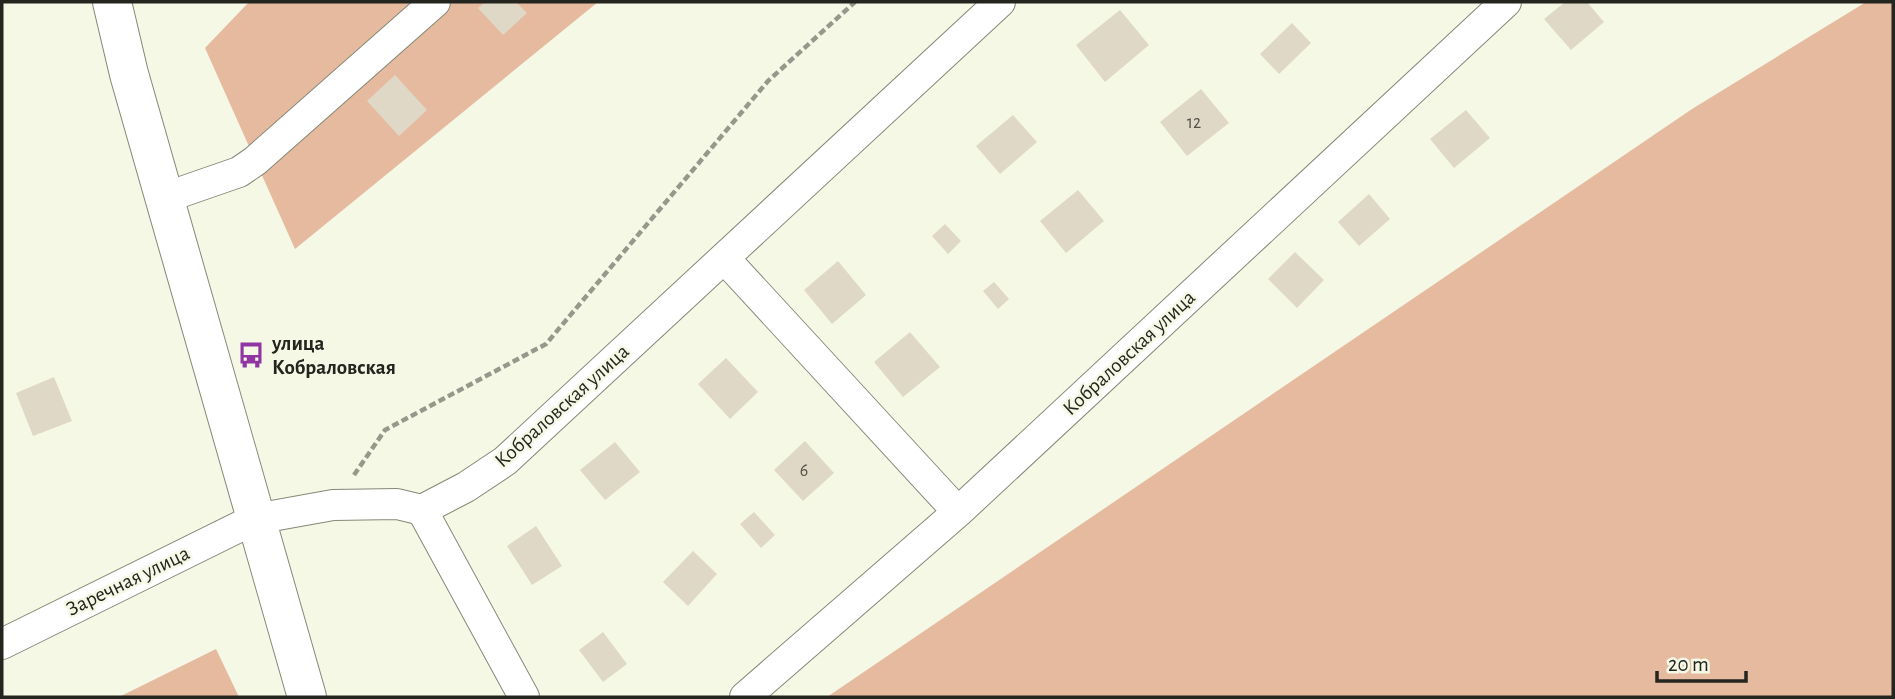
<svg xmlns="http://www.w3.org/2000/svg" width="1895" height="699" font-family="'Alegreya Sans',sans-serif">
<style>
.green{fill:#e5ba9f}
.building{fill:#e0d8c6}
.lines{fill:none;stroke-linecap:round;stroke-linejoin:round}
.street-casing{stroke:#858877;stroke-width:32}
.secondary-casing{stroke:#858877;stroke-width:40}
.path{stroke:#95988a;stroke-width:4.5;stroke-dasharray:7 3.5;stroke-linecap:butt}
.street{stroke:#fff;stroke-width:30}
.secondary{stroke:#fff;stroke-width:38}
.labels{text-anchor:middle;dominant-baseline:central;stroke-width:5;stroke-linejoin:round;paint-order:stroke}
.number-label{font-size:18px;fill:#535248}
.poi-label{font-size:21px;font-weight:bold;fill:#24251e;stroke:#f4f8e5;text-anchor:start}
.street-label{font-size:21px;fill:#24251e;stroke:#f4f8e5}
</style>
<rect width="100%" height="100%" fill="#f4f8e5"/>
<path class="green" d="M249 2H598L295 249 205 48Z
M1866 2H1893V697H827L1692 109Z
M216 649 239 697H119Z"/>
<path class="building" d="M485 2H516L527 13 503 35 478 8Z
M1565 2H1587L1604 22 1571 50 1544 19Z
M1120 10 1149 45 1105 82 1076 45Z
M1292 23 1311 43 1279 74 1260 54Z
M395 75 427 110 399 136 367 101Z
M1201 89 1229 123 1187 156 1160 122Z
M1466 110 1490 138 1454 168 1430 139Z
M1013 115 1037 142 1000 174 976 146Z
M1078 190 1104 221 1066 253 1040 221Z
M1369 194 1390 219 1359 246 1338 222Z
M945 224 961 241 948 254 932 236Z
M1295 252 1324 280 1297 308 1268 279Z
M838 261 866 295 832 324 804 290Z
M994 282 1009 299 998 309 983 291Z
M910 332 940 367 903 397 874 362Z
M726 358 758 392 730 419 698 384Z
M54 377 72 421 33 436 16 393Z
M805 441 834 473 803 501 774 470Z
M615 442 640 472 605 500 580 470Z
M754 512 775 535 761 548 740 524Z
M536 526 562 566 532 585 507 546Z
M693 551 717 574 688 606 663 582Z
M603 632 627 664 603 682 579 650Z"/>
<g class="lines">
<g class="street-casing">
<path id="street" d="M164 198 239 172 255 161 435 2
M724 258 958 512
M422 510 524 697
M2 644 255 519 333 505 397 504 422 510 466 487 505 461 1000 2
M745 697 958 512 1506 2"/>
</g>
<g class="secondary-casing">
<path id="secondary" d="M112 2 129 74 307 697"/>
</g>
<path class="path" d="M354 475 385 430 546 344 768 81 855 2"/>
<use href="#street" class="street"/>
<use href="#secondary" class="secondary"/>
</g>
<defs>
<g id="bus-bare" transform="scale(2.1)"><path d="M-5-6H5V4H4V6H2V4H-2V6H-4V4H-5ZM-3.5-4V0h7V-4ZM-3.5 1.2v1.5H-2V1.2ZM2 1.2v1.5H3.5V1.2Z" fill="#8f36a2" stroke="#f4f8e5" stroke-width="2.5" paint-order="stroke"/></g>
</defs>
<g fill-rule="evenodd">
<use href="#bus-bare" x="251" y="355"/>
</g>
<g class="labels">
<g class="number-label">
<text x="1194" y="123">12</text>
<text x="804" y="471">6</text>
</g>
<g class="poi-label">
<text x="272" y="343">улица<tspan x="272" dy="24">Кобраловская</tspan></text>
</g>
<g class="street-label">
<text transform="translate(1129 353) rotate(-43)">Кобраловская улица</text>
<text transform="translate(562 406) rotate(-42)">Кобраловская улица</text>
<text transform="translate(128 581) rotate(-26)">Заречная улица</text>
</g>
</g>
<rect width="1895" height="699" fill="none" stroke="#24251e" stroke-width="7"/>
<path d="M1657 671v10h89v-10" fill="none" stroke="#24251e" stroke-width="3.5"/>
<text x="1668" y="671" font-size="21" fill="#24251e" stroke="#f4f8e5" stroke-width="5" paint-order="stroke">20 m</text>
</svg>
